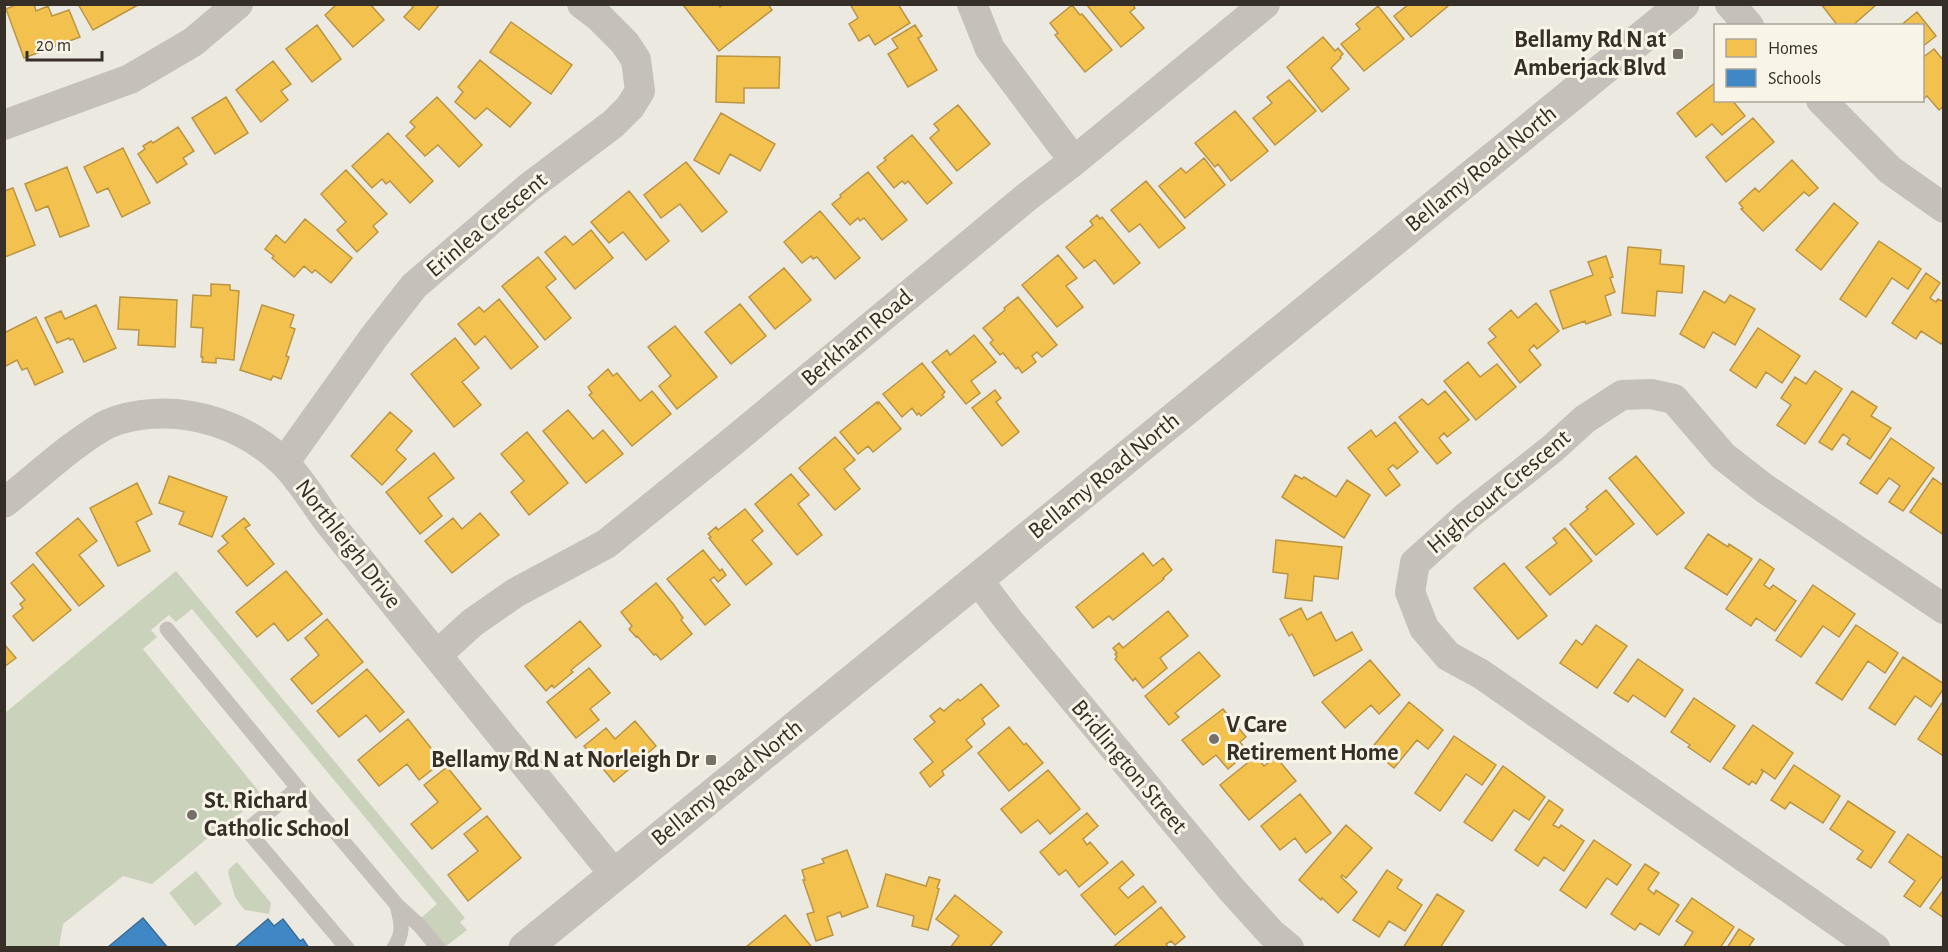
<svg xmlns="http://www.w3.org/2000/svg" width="1948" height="952" font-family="'Alegreya Sans',sans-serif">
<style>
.green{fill:#cad2bb}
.homes{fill:#f2c14e;stroke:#ba9543;stroke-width:1.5}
.schools{fill:#3f88c5;stroke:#3c6d96;stroke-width:1.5}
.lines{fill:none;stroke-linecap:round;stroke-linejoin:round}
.service{stroke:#c5c1ba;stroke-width:15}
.minor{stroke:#c5c1ba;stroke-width:30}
.tertiary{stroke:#c5c1ba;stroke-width:33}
.poi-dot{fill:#767069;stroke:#f9f4e8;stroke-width:2}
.labels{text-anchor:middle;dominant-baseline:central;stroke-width:6;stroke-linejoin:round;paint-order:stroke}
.poi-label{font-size:24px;font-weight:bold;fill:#362f28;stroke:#f9f4e8;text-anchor:end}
.street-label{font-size:24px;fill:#362f28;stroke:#f9f4e8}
</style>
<rect width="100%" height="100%" fill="#ece9e1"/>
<path class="green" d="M176 571 465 918 460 922 467 930 445 947 421 918 437 904 192 609 176 622 169 615 151 630 157 637 143 649 257 789 260 794 259 800 221 827 152 884 123 876 63 924 59 947 5 948V713Z
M237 862 271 903 269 914 245 910 242 907 235 897 228 872 229 869Z
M196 871 222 904 195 926 169 893Z"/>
<path class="homes" d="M18 4H34L36 11 48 6 52 16 69 10 80 37 24 58 6 9Z
M78 4H138V5L93 30Z
M337 4H370L384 20 353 47 325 15Z
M410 4H440L419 30 404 17 413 7Z
M686 4H718L720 7 723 4H768L772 10 719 51 684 6Z
M850 4H898L910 23 875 45 869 35 859 41 849 24 858 18Z
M1086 4H1132L1135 8 1130 12 1144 28 1121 47Z
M1409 4H1447L1448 6 1411 37 1394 16Z
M1821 4H1877L1852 26H1838Z
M1072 5 1080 15 1082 14 1112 50 1085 72 1055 35 1058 33 1050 23Z
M1378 6 1404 39 1364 71 1341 44 1360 29 1356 24Z
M1917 12 1936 36 1922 47V26H1900Z
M511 22 572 65 551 94 490 52Z
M317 25 341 59 312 82 286 49Z
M915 25 922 36 918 38 937 70 908 87 888 54 898 48 892 39Z
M1323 37 1335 51 1338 48 1343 54 1340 57 1341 58 1331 68 1349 89 1322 112 1287 67Z
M1934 49 1944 61V106L1939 110 1927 96 1922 100V58Z
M717 56 780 57 779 88H744V103L716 102Z
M480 60 531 103 510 127 487 108 475 119 455 102 463 92 458 87Z
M273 61 291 84 281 91 288 100 261 122 236 90Z
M1289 80 1316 111 1275 145 1253 118 1272 103 1267 97Z
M1716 82V100H1732L1745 116 1722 135 1712 124 1696 137 1677 113Z
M226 97 248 133 215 154 192 118Z
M437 97 482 145 459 167 438 145 425 156 406 136 415 127 410 122Z
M958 105 990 144 957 171 930 138 939 130 934 124Z
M1235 111 1268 151 1231 181 1218 164 1215 167 1195 143Z
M721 113 775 144 760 171 730 154 719 174 694 160Z
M1753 118 1774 142 1726 182 1706 157Z
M178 127 194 151 183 158 187 164 157 183 138 154 145 149 143 146 151 141 153 143Z
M388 133 433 181 410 203 390 181 386 184 382 179 372 188 352 166Z
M912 135 952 183 927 204 908 181 905 184 902 181 894 188 877 167 886 160 884 158Z
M123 148 150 203 122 217 108 188 97 193 84 167Z
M1204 158 1225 185 1185 218 1159 186 1181 168 1186 173Z
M1792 160 1818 188 1809 196 1804 192 1763 231 1741 209 1743 208 1739 203 1755 188 1759 192Z
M686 162 727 212 702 232 680 204 661 218 644 195Z
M67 167 89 226 60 237 48 206 36 211 25 184Z
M346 170 387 214 373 226 378 232 357 252 337 230 346 222 321 194Z
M868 172 907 220 882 240 864 218 860 221 858 218 850 225 832 204 841 197 840 195Z
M1146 181 1185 228 1159 248 1140 224 1129 232 1111 210Z
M13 188 35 245 5 257 4 191Z
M629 191 669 241 646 260 623 232 609 243 591 222Z
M1834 203 1858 223 1821 270 1796 250Z
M820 211 860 258 835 279 817 257 813 259 811 256 802 263 784 242Z
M1097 215 1100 219 1102 217 1140 263 1114 284 1095 260 1084 268 1066 247 1093 225 1090 221Z
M305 219 352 258 331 283 315 270 312 273 304 266 294 277 272 258 274 256 265 249 276 235 285 243Z
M591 230 613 258 575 289 545 252 565 236 573 245Z
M1879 241 1921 269 1908 289 1892 278 1866 317 1840 299Z
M1628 247 1661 250 1660 264 1684 266 1682 293 1657 291 1655 316 1622 313Z
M1058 255 1077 278 1066 286 1083 307 1057 327 1022 285Z
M1606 256 1613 277 1610 278 1615 292 1605 296 1611 315 1586 324 1585 321 1563 329 1550 291 1593 275 1588 262Z
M538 257 556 279 546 287 571 318 545 340 502 286Z
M784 268 811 300 775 329 749 297Z
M1926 273 1940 283 1930 298 1936 302 1938 299 1944 302V340L1941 344 1921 331 1916 339 1892 323Z
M211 284 230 285V290L239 291 234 360 216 358V363L202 362 203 357H201L203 328 191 327 193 295 211 296Z
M1704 291 1725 303 1730 295 1755 309 1735 345 1713 332 1704 348 1680 334Z
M120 297 177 300 175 347 138 345 139 330 118 329Z
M1018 297 1057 345 1042 357 1037 352 1032 356 1036 362 1022 373 1018 367 1016 369 1003 353 1000 355 990 343 993 340 983 328 1005 310 1004 308Z
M499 299 538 347 511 369 485 336 475 345 458 324 479 307 484 312Z
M1536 303 1559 331 1537 349 1534 345 1529 350 1541 365 1520 383 1488 343 1496 337 1489 329 1511 310 1518 318Z
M740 304 766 336 731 364 705 332Z
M96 305 116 348 84 362 73 339 70 340 69 338 57 343 45 318 61 311 65 319Z
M262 305 294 315 290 327 295 329 286 356 289 357 281 379 273 376 271 380 240 370Z
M36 317 63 372 35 385 27 368 22 370 17 360 4 367V333Z
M675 326 717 377 677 409 659 386 671 376 648 347Z
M1758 328 1800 356 1782 383 1766 372 1756 388 1730 370Z
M974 335 996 362 971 381 980 393 966 404 932 362 947 350 950 355Z
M455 338 479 368 462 382 481 405 454 427 411 374Z
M1468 362 1480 377 1497 364 1516 387 1476 420 1444 381Z
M922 363 945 392 942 395 944 397 921 416 919 413 917 415 912 408 902 417 883 394Z
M608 369 613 376 617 373 640 401 652 391 671 414 632 446 589 395 592 393 588 387Z
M1815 371 1842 389 1805 444 1777 425 1791 405 1781 398 1795 377 1806 384Z
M995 390 1001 398 996 402 1019 432 1002 446 972 408Z
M1445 391 1469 420 1447 437 1444 433 1439 438 1451 453 1437 464 1399 417 1422 399 1428 405Z
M1852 391 1877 407 1871 416 1891 428 1870 459 1847 444 1850 439 1843 434 1832 450 1819 442Z
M877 402 878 404 879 402 901 429 873 452 868 446 858 454 840 432Z
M568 410 593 439 603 430 623 454 586 483 543 431Z
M390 412 412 431 396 450 406 459 382 485 351 456Z
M1395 422 1418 452 1397 469 1393 465 1388 469 1400 485 1386 496 1348 448 1371 430 1376 437Z
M527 432 568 483 529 515 511 492 524 481 501 454Z
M835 437 855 460 844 469 860 489 835 510 799 468Z
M1891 438 1934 468 1903 511 1889 502 1900 486 1889 478 1877 494 1860 483Z
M434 453 454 478 428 498 442 516 420 534 386 492Z
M1636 456 1684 513 1657 535 1609 478Z
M791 474 809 495 798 504 822 535 797 555 755 504Z
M1295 475 1302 479 1304 477 1336 497 1347 480 1370 495 1344 538 1282 497Z
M169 476 227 497 212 537 179 524 184 512 159 503Z
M1933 478 1944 486V535L1910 512Z
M137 483 152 514 136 522 150 551 118 566 90 508Z
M1606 490 1634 524 1596 555 1570 524 1588 509 1586 507Z
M745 509 763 531 752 540 772 564 746 585 709 538 711 537 708 534 716 527 718 530Z
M480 513 499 535 452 573 425 541 453 518 462 529Z
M78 518 97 541 79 555 104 586 79 606 36 553Z
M244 518 250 525 245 528 274 564 247 586 218 551 228 543 222 536Z
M1565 528 1592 561 1550 595 1526 567 1557 543 1553 538Z
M1708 534 1728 547 1729 544 1752 559 1727 595 1685 568Z
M1276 540 1342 547 1338 579 1314 576 1312 601 1285 598 1288 574 1273 572Z
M703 550 720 571 722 569 726 575 718 582 714 577 710 580 730 605 705 625 667 579Z
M1143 553 1153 566 1163 558 1172 570 1163 578 1164 579 1113 620 1109 616 1093 628 1076 607Z
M1760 559 1774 569 1764 585 1770 589 1773 585 1796 601 1775 631 1756 618 1751 626 1726 609Z
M1504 563 1547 616 1518 639 1474 588Z
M33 564 71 610 33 641 13 616 23 608 20 604 25 600 11 583Z
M286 571 322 614 288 641 274 623 257 637 236 612Z
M656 583 674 605 683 618 681 620 692 634 661 660 656 654 654 655 637 636 636 637 629 629 632 626 621 612Z
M1813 585 1855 614 1839 637 1823 626 1801 657 1776 640Z
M1301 608 1307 620 1321 612 1336 641 1352 632 1362 650 1314 676 1292 634 1289 636 1280 619Z
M1168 611 1188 636 1160 658 1167 668 1143 688 1135 678 1133 681 1115 659 1117 657 1115 654 1117 653 1113 648 1119 643 1123 648Z
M327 619 363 662 312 704 291 679 319 655 305 638Z
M580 621 601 646 571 670 573 672 554 688 552 685 546 691 525 666Z
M1596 625 1627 646 1597 688 1560 663 1576 640 1582 645Z
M1856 625 1898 653 1885 673 1868 661 1842 700 1816 683Z
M4 644 16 658 4 667Z
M1199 652 1220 676 1175 713 1179 717 1169 725 1145 696Z
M1903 657 1944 684V688L1931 707 1915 696 1895 725 1869 708Z
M1638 659 1683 690 1665 717 1633 695 1628 702 1614 693Z
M1370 660 1400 695 1379 714 1371 705 1345 728 1322 702Z
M589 668 610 693 590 709 599 720 576 738 547 702Z
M367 669 404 712 380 732 366 715 339 737 317 711Z
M981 684 999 706 982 719 985 724 966 740 972 747 942 771 944 775 930 787 920 773 933 762 914 739 935 722 930 716 940 708 944 711 958 699 960 701Z
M1694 698 1735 726 1710 762 1688 747 1690 745 1671 732Z
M1944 700V753L1942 755 1918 739Z
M1409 702 1443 730 1428 749 1417 740 1394 768 1371 749Z
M1223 709 1246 737 1240 742 1248 752 1228 769 1216 755 1203 765 1182 740Z
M408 719 442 762 419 780 407 764 379 786 358 760Z
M635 721 656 746 614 782 584 746 606 728 615 739Z
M1753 725 1793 753 1775 779 1761 769 1763 772 1756 784 1752 781 1749 785 1723 768Z
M1009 727 1024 745 1026 743 1043 763 1009 791 978 753Z
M1454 736 1496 765 1482 785 1466 774 1440 811 1415 793Z
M1256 756 1264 766 1276 757 1296 781 1249 820 1220 785Z
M1794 765 1840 796 1823 823 1790 802 1785 809 1771 800Z
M1503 766 1545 797 1529 820 1514 810 1492 841 1464 822Z
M447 767 481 809 432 849 411 824 438 802 424 785Z
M1048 770 1080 809 1050 834 1038 820 1021 833 1001 809Z
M1300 794 1331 833 1306 853 1295 838 1280 850 1261 826Z
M1549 800 1563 810 1553 825 1559 828 1561 825 1584 841 1564 871 1544 857 1538 866 1515 850Z
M1848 801 1895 832 1871 868 1857 859 1863 851 1830 829Z
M1087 813 1098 826 1083 839 1087 845 1090 842 1108 863 1079 887 1066 870 1059 875 1040 852Z
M487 816 521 858 468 901 448 875 478 851 464 834Z
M1346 825 1372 848 1346 878 1342 875 1341 877 1357 892 1338 913 1322 898 1321 900 1299 880Z
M1908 834 1944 859V874L1920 907 1904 896 1915 881 1889 862Z
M1594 840 1631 865 1617 885 1607 878 1586 908 1560 890Z
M847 850 868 907 842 917 840 912 827 917 833 935 816 941 807 914 814 912 803 880H805L802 870 824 863 822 859Z
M1122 861 1134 875 1119 888 1128 898 1143 886 1156 902 1115 935 1081 895Z
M1645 864 1659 873 1648 889 1654 894 1656 890 1679 905 1659 935 1640 923 1635 930 1611 914Z
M1387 870 1402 880 1397 888 1422 905 1405 931 1389 921 1379 937 1353 920Z
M886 874 926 886 929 877 940 880 937 888 939 889 928 930 912 926 914 916 877 906Z
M1944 889V918L1930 908Z
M1437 894 1464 911 1440 948H1403Z
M955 895 1002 932 989 948H950L959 936 936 919Z
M1692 898 1734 927 1720 948H1683L1693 932 1676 921Z
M1161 907 1185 937 1175 945 1171 941 1166 944 1169 948H1112Z
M785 915 811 946 810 948 746 947Z
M1739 929 1754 939 1748 948H1727Z"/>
<path class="schools" d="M143 918 168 948H107Z
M268 919 274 926 283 919 300 941 303 939 309 948H234Z"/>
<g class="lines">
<path class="service" d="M167 629 298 788
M347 948 247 830 298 788 397 905 420 926 438 948
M394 948C405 931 401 923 397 905"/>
<path class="minor" d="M972 4 990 49 1074 161
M1730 4 1749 26
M1821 100 1890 170 1944 208
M4 125 130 79 193 42 238 4
M284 463 374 337 414 286 528 188 613 124 630 107 640 91 636 60 625 43 598 16 582 4
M4 503C36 478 67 448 102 427 114 420 127 417 141 415 192 408 245 426 283 462 298 476 314 502 327 520L614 874
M978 580 1009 621 1232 890 1271 933 1289 948
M437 655 472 623 515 593 606 544 726 447 1028 196 1074 161 1265 4
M1875 948 1481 674 1448 656 1424 628 1410 592 1415 563 1467 516 1552 449 1585 419 1622 395 1651 394 1674 399 1723 456 1764 488 1944 609"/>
<path class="tertiary" d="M525 948 1683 4"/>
</g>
<g class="poi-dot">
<rect x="1672" y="48" width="12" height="12" rx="3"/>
<circle cx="1214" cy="739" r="6"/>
<rect x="705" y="754" width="12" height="12" rx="3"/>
<circle cx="192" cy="815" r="6"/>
</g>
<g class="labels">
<g class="poi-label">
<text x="1666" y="40">Bellamy Rd N at<tspan x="1666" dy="28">Amberjack Blvd</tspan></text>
<text x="1226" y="725" text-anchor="start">V Care<tspan x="1226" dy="28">Retirement Home</tspan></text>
<text x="699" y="760">Bellamy Rd N at Norleigh Dr</text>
<text x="204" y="801" text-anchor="start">St. Richard<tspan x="204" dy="28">Catholic School</tspan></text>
</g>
<g class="street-label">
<text transform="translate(1481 169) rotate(-39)">Bellamy Road North</text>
<text transform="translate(487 225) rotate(-40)">Erinlea Crescent</text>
<text transform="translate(857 338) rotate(-40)">Berkham Road</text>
<text transform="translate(1104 476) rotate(-39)">Bellamy Road North</text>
<text transform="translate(1499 492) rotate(-40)">Highcourt Crescent</text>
<text transform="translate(348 544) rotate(52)">Northleigh Drive</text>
<text transform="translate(1129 767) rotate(50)">Bridlington Street</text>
<text transform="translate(727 783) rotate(-39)">Bellamy Road North</text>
</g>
</g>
<rect width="1948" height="952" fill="none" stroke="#362f28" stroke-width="12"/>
<rect x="1714" y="24" width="210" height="78" fill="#f9f4e8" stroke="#aba59b" stroke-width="1.5"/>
<rect x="1726" y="39" width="30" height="18" fill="#f2c14e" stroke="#aba59b" stroke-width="1.5"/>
<text x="1768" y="54" font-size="18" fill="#362f28">Homes</text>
<rect x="1726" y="69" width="30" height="18" fill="#3f88c5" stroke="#aba59b" stroke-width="1.5"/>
<text x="1768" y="84" font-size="18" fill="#362f28">Schools</text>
<path d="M27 51v9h75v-9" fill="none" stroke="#362f28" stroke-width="3"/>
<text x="36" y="51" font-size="18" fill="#362f28" stroke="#f9f4e8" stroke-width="4.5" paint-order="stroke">20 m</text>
</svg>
